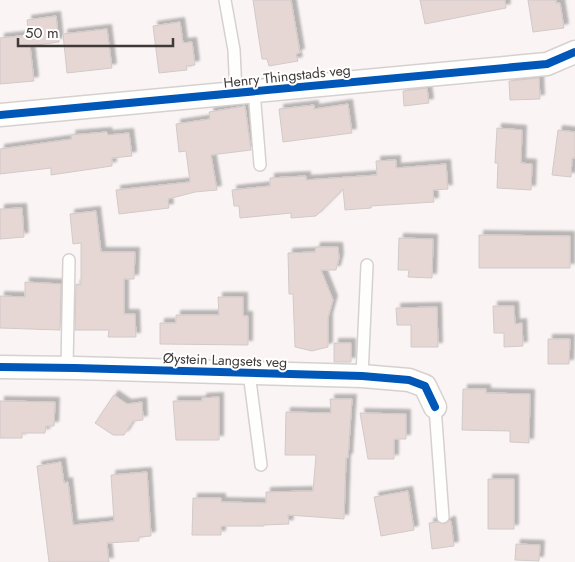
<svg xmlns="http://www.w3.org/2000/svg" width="575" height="562" font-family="Jost,sans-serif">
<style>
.building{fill:#e7d7d4;stroke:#d0cac9;filter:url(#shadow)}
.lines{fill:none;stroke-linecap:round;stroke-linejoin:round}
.service-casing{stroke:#d6d1d0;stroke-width:14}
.minor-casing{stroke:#d6d1d0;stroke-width:25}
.service{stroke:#fefefd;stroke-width:11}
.minor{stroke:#fefefd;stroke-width:22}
.cycleway-casing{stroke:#fff;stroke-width:11}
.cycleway{stroke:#0057b8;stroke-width:8}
.labels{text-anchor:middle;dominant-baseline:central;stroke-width:4;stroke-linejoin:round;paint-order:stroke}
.street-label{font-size:14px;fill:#3f3937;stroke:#fff}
</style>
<defs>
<filter id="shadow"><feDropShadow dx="4.5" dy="-4.5" stdDeviation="1" flood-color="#0004"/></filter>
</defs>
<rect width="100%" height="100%" fill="#faf5f4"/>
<path class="building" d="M253 0H291L300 53 296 54 298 61 269 66 267 59H262Z
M420 0H505L506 8 425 24Z
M528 0H556V3H560L564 28 533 32Z
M56 16 59 42 30 46 34 81 0 84V38L29 35 27 20Z
M180 22 183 43 192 42 195 65 186 66 187 70 159 73 153 26Z
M107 29 112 68 67 73 63 34Z
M539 78 540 99 510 100 509 81Z
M427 88 429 103 404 106 403 91Z
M348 104 352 133 283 142 279 109 314 105V109Z
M245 106 251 150 211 155 217 190 195 192 168 199 169 208 119 214 116 190 190 182 186 151 179 152 176 124 210 119 209 112Z
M497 128 522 130 521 163 532 164 531 190 497 188 498 163H495Z
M558 130 575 132V158H572L571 177 552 175Z
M107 132 108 135 129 133 132 156 112 158V166L51 175V168L0 174V149L72 139 71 135Z
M396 160V168L446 164 448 189 433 190 434 202 371 206V208L345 210 343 189 316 216 291 218V213L240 218 239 206H234L232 190 270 186V178L306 176V180L377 175 376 161Z
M22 208 24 237 0 239V209Z
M96 211 101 252H135L134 279H124V314H135L136 337H108L109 330H75L76 284 81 285V243L73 244 70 214Z
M479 235 570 236V268H479Z
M399 238 433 239 432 278 408 277 409 270H398Z
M316 247H338L339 258 336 270H321L333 300 328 318V347L312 351 295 347 293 294H289L288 253 315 252Z
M25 282 61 284 60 330 0 328V296L25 297Z
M218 297H243V316H248V345L160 344V323H176V315H219Z
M493 306H514L515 324 522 323 523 346 504 347V333H494Z
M437 307 438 347H411V325H397L396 308Z
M548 339H570L569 364H548Z
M334 343H351V362H334Z
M463 389H486V393L530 394 529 443 510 442V431L462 430Z
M114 395 127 404 142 402 143 420 133 421 124 435H113L95 423Z
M219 397V440H176L173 401H202V398Z
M330 399H352L348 458H346L344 519 288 515 289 524 264 525V526H221V535H192L193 498H221V502L266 503V492L313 491 316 455H285L286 412 331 413Z
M0 401 55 402 54 426H46L45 433H22V438H0Z
M360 413 406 414V439H394V459H368Z
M61 462 64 483 68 482 73 525 114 521 111 475 147 472 151 536 139 537V541L107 543 109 562H49L37 466Z
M488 479H514V529H488Z
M408 491 414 530 381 536 374 497Z
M449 521H451L454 546 432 549 429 523 438 522 444 524Z
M516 544 540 545 539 561 515 560Z"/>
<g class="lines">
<g class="service-casing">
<path id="service" d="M225 0 234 50 236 94
M254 91 260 165
M67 368 69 260
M249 373 261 465
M362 376 367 265
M435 407 443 517"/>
</g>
<g class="minor-casing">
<path id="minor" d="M0 115 547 64 575 52
M0 367 75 368 362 376 409 380 425 386 435 407"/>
</g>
<use href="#service" class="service"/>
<use href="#minor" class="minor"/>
<g class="cycleway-casing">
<path id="cycleway" d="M0 115 547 64 575 52
M0 367 75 368 362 376 409 380 425 386 435 407"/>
</g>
<use href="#cycleway" class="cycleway"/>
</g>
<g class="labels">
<g class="street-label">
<text transform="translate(287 76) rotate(-6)">Henry Thingstads veg</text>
<text transform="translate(225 360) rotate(2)">Øystein Langsets veg</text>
</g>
</g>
<path d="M18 38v8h155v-8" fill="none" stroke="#3f3937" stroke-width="2.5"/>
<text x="25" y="38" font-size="15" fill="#3f3937" stroke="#ffffff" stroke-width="4" paint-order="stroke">50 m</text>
</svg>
